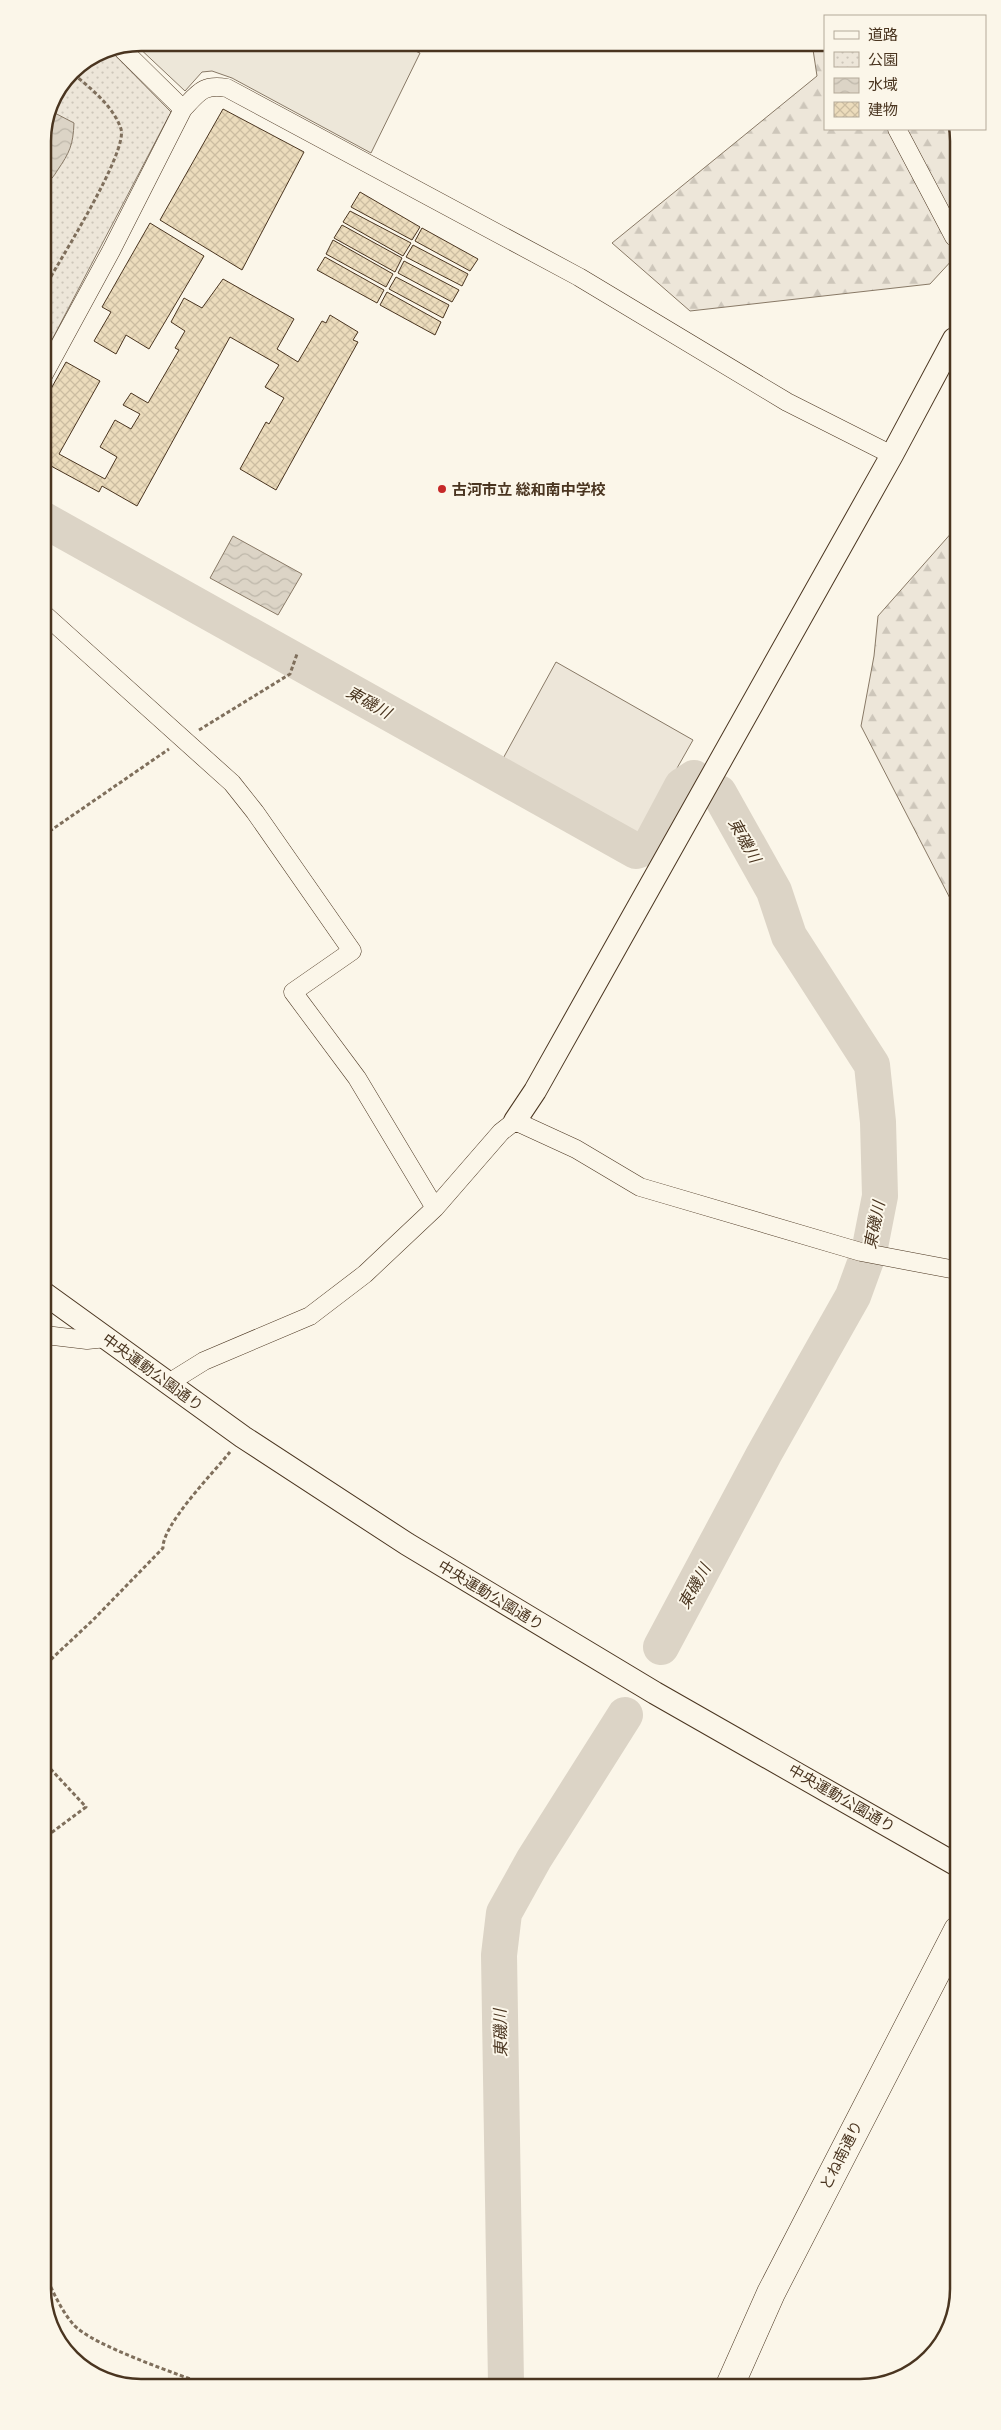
<svg xmlns="http://www.w3.org/2000/svg" width="1001" height="2430" font-family="'PT Sans','Noto Sans JP',sans-serif">
<style>
.grass{fill:#ede6d9;stroke:#887966}
.forest{fill:url(#forest-firs);stroke:#887966}
.park{fill:url(#park-dots);stroke:#887966}
.parking{fill:#ede7d9;stroke:#887966}
.water{fill:url(#water-waves);stroke:#887966}
.lines{fill:none;stroke-linecap:round;stroke-linejoin:round}
.river{stroke:#dcd4c6;stroke-width:36}
.building{fill:url(#building-cross-hatch);stroke:#4a3520}
.minor-casing{stroke:#4a3520;stroke-width:19}
.tertiary-casing{stroke:#4a3520;stroke-width:24}
.primary-casing{stroke:#4a3520;stroke-width:29}
.path{stroke:#7f6f5c;stroke-width:3;stroke-dasharray:4 2.5;stroke-linecap:butt}
.minor{stroke:#fbf6e9;stroke-width:18}
.tertiary{stroke:#fbf6e9;stroke-width:22}
.primary{stroke:#fbf6e9;stroke-width:28}
.poi-dot{fill:#c62828;stroke:#fbf6e9;stroke-width:2}
.labels{text-anchor:middle;dominant-baseline:central;stroke-width:4;stroke-linejoin:round;paint-order:stroke}
.poi-label{font-size:15px;font-weight:bold;fill:#4a3520;stroke:#fbf6e9;text-anchor:start}
.street-label{font-size:15px;fill:#4a3520;stroke:#fbf6e9}
.water-label{font-size:16px;font-style:italic;fill:#4a3520;stroke:#fbf6e9}
.rim{fill:none;stroke:#4a3520;stroke-width:2.5}
</style>
<defs>
<pattern id="forest-firs" width="22" height="20" patternUnits="userSpaceOnUse" patternTransform="scale(1.25)"><rect width="22" height="20" fill="#ede6d9"/><path d="M5 1l3.5 6h-7zM16 11l3.5 6h-7z" fill="#cdc6ba"/></pattern>
<pattern id="park-dots" width="8" height="8" patternUnits="userSpaceOnUse" patternTransform="scale(1.25)"><rect width="8" height="8" fill="#ede6d9"/><path d="M2 2h.1M6 6h.1" fill="none" stroke="#cdc6ba" stroke-width="1.8" stroke-linecap="round"/></pattern>
<pattern id="water-waves" width="16" height="10" patternUnits="userSpaceOnUse" patternTransform="scale(1.25)"><rect width="16" height="10" fill="#dcd4c6"/><path d="M0 5q4-4 8 0t8 0" fill="none" stroke="#beb7aa"/></pattern>
<pattern id="building-cross-hatch" width="8" height="8" patternUnits="userSpaceOnUse" patternTransform="scale(1.25)"><rect width="8" height="8" fill="#ecdcbc"/><path d="M0 0l8 8M0 8l8-8" fill="none" stroke="#ccbda1"/></pattern>
</defs>
<rect width="100%" height="100%" fill="#fbf6e9"/>
<path class="grass" d="M556 662 693 740 634 844 500 764Z"/>
<path class="forest" d="M812 43H825V129H953L954 258 930 284 690 311 612 243 817 76Z
M954 530 955 908 861 726 874 656 878 616Z"/>
<path class="park" d="M109 49 171 112 43 357V135L50 103 72 71 104 50Z"/>
<path class="parking" d="M141 43H396L420 53 371 153 232 78 212 71 202 72 185 91 135 44Z"/>
<path class="water" d="M49 110 74 123C73 145 70 152 57 171 52 180 45 183 43 194V135Z
M233 536 302 574 278 615 210 578Z
M499 2334H512V2385H499Z"/>
<g class="lines">
<path class="river" d="M44 520 636 851 650 846 682 786 694 778
M661 1647 764 1454 853 1296 869 1252 880 1196 878 1122 872 1065 789 936 774 891 719 793
M506 2383 499 1955 504 1913 534 1859 625 1715"/>
</g>
<path class="building" d="M223 109 304 152 242 270 160 220Z
M360 192 420 227 412 240 351 207Z
M350 211 411 243 403 256 343 222Z
M150 223 204 256 149 349 126 335 116 354 94 341 111 312 102 307Z
M342 225 402 258 395 272 334 238Z
M422 228 478 259 470 271 415 241Z
M333 240 393 274 386 287 326 254Z
M413 245 468 274 462 286 406 257Z
M325 257 384 290 377 303 317 270Z
M404 261 459 290 452 302 398 273Z
M396 277 449 305 443 318 389 289Z
M223 279 294 319 277 349 298 362 322 321 326 323 330 315 358 332 353 340 358 342 276 490 240 469 266 422 269 424 284 398 265 387 279 365 230 337 137 506 102 486 99 492 51 466 49 470 43 467V403L66 362 100 381 59 454 105 479 117 457 100 447 115 420 131 429 140 414 123 405 131 393 148 403 179 350 175 348 185 331 171 322 184 298 202 308Z
M387 292 441 322 435 335 380 305Z"/>
<g class="lines">
<g class="minor-casing">
<path id="minor" d="M120 47 183 109
M897 129 954 237
M43 376 111 251 183 109C199 92 203 84 227 88L579 277 787 402 892 455
M44 614 232 783 255 812 352 951 293 992 357 1078 435 1208
M45 1335 87 1340 107 1338
M167 1384 204 1361 310 1316 365 1274 435 1208 501 1132 515 1121 576 1149 640 1187 861 1252 956 1270"/>
</g>
<g class="tertiary-casing">
<path id="tertiary" d="M515 1121 535 1091 892 455 954 339
M45 1294 243 1437 407 1544 655 1693 957 1865"/>
</g>
<g class="primary-casing">
<path id="primary" d="M731 2383 771 2293 958 1930"/>
</g>
<path class="path" d="M43 286 46 285C60 260 128 152 121 129 113 105 89 87 71 72
M199 730 290 674 297 654
M44 835 169 749
M46 1664 93 1620 163 1548C162 1525 214 1472 230 1452
M46 1764 86 1807 47 1836
M48 2281C55 2296 62 2311 73 2324 92 2346 181 2375 212 2387"/>
<use href="#minor" class="minor"/>
<use href="#tertiary" class="tertiary"/>
<use href="#primary" class="primary"/>
</g>
<circle class="poi-dot" cx="442" cy="489" r="5"/>
<g class="labels">
<g class="poi-label">
<text x="452" y="489">古河市立 総和南中学校</text>
</g>
<g class="street-label">
<text transform="translate(153 1372) rotate(36)">中央運動公園通り</text>
<text transform="translate(491 1595) rotate(31)">中央運動公園通り</text>
<text transform="translate(842 1798) rotate(30)">中央運動公園通り</text>
<text transform="translate(841 2155) rotate(-63)">とね南通り</text>
</g>
<g class="water-label">
<text transform="translate(369 702) rotate(29)">東磯川</text>
<text transform="translate(745 840) rotate(61)">東磯川</text>
<text transform="translate(874 1225) rotate(-79)">東磯川</text>
<text transform="translate(694 1586) rotate(-61)">東磯川</text>
<text transform="translate(500 2033) rotate(-91)">東磯川</text>
</g>
</g>
<path d="M0 0H1001V2430H0ZM141 51H860A90 90 0 0 1 950 141V2289A90 90 0 0 1 860 2379H141A90 90 0 0 1 51 2289V141A90 90 0 0 1 141 51Z" fill="#fbf6e9" fill-rule="evenodd"/>
<path class="rim" d="M141 51H860A90 90 0 0 1 950 141V2289A90 90 0 0 1 860 2379H141A90 90 0 0 1 51 2289V141A90 90 0 0 1 141 51Z"/>
<rect x="824" y="15" width="162" height="115" fill="#fbf6e9" stroke="#b4a999"/>
<rect x="834" y="31" width="25" height="8" fill="#fbf6e9" stroke="#b4a999"/>
<text x="868" y="40" font-size="15" fill="#4a3520">道路</text>
<rect x="834" y="52" width="25" height="15" fill="url(#park-dots)" stroke="#b4a999"/>
<text x="868" y="65" font-size="15" fill="#4a3520">公園</text>
<rect x="834" y="78" width="25" height="15" fill="url(#water-waves)" stroke="#b4a999"/>
<text x="868" y="90" font-size="15" fill="#4a3520">水域</text>
<rect x="834" y="102" width="25" height="15" fill="url(#building-cross-hatch)" stroke="#b4a999"/>
<text x="868" y="115" font-size="15" fill="#4a3520">建物</text>
</svg>
